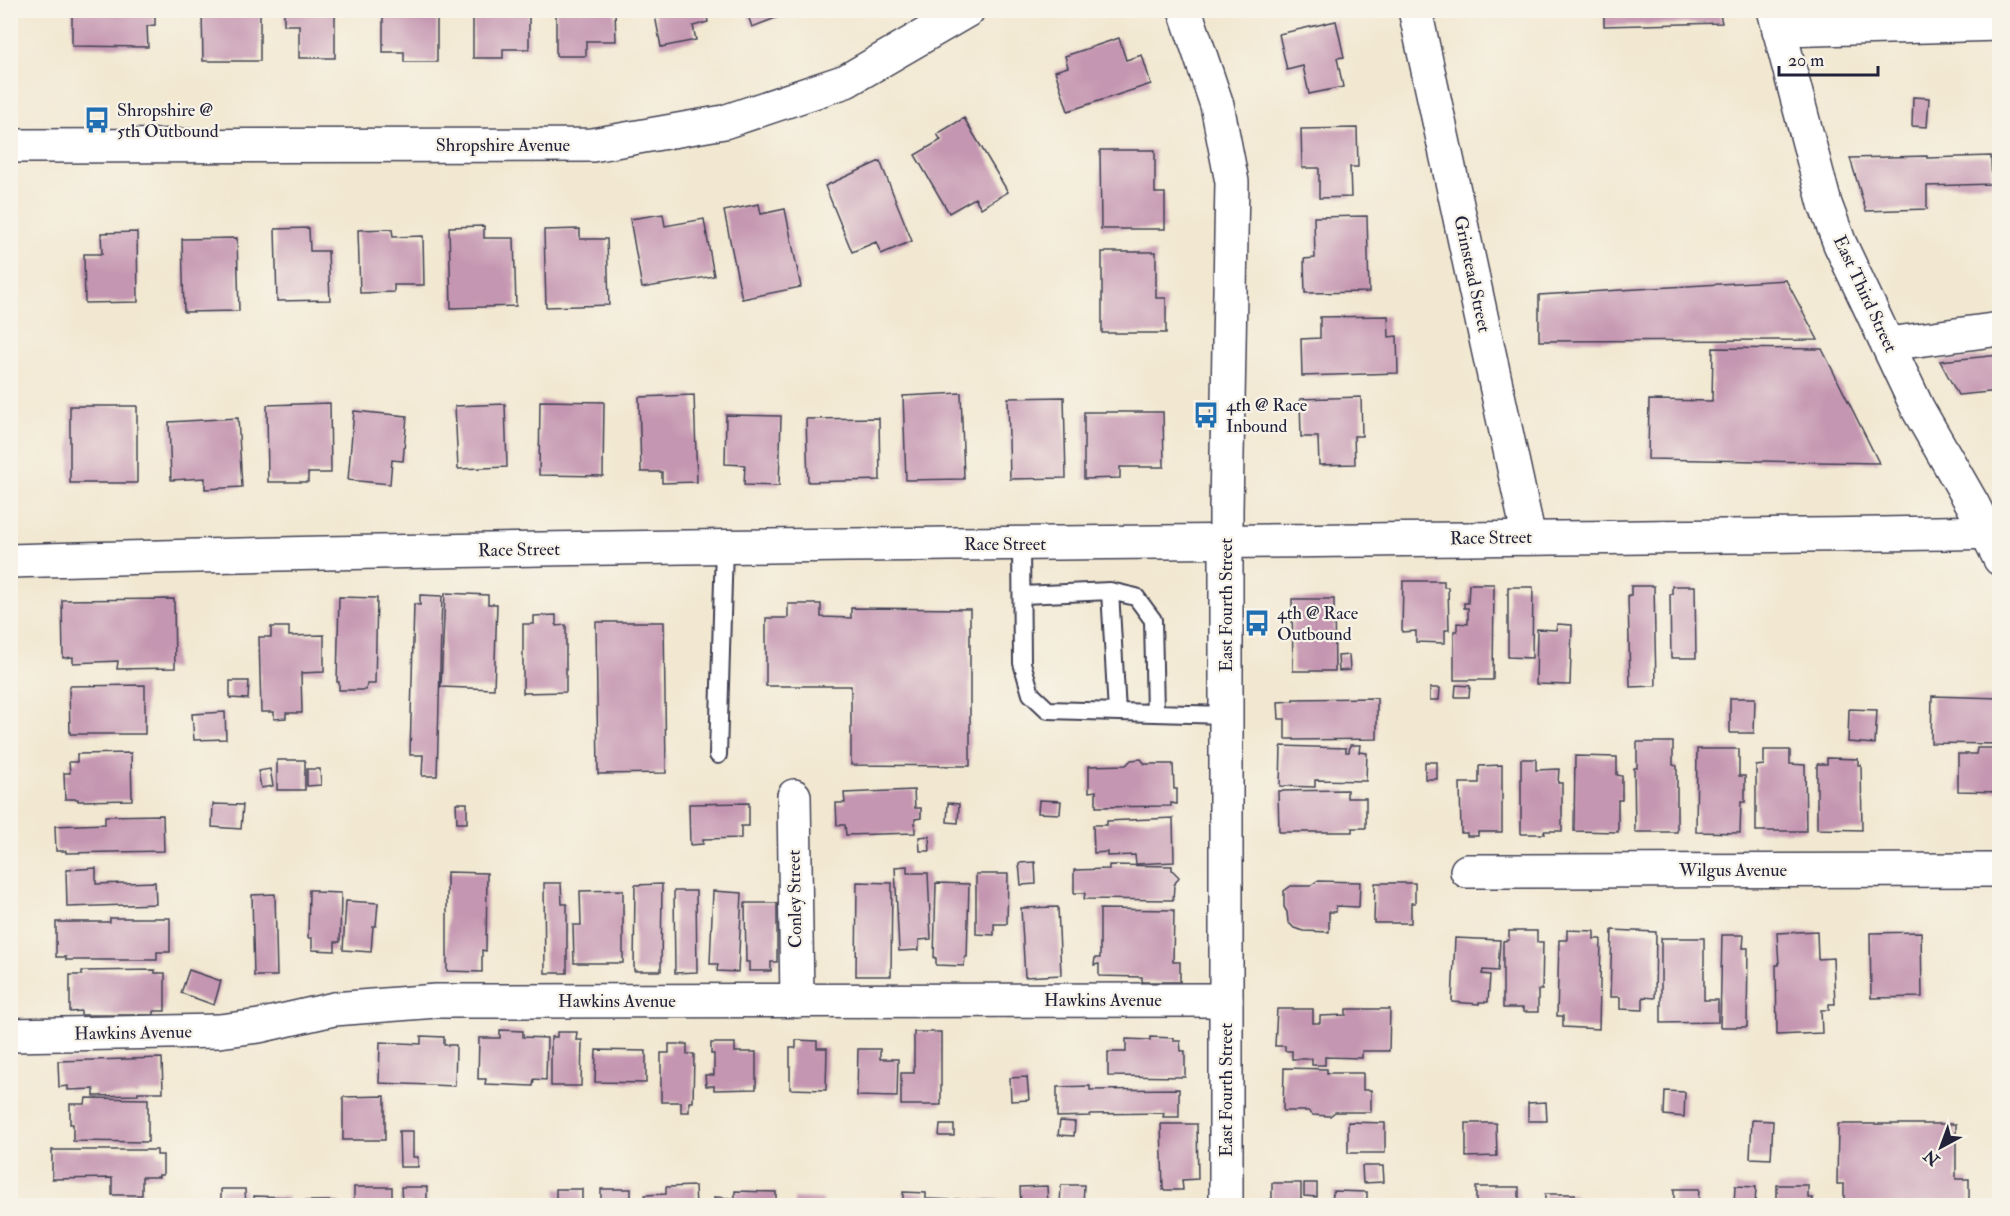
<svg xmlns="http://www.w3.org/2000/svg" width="2010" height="1216" font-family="'IM FELL Double Pica',serif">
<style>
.building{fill:#c596b1}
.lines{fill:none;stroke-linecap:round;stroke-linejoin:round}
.service-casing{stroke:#414052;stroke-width:20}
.minor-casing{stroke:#414052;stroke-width:36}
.tertiary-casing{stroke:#414052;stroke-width:36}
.secondary-casing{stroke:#414052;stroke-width:36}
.service{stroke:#fff;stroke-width:16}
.minor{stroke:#fff;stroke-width:33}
.tertiary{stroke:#fff;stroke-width:33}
.secondary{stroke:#fff;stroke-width:33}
.labels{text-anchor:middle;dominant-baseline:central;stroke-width:4.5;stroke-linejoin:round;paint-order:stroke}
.poi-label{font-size:18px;fill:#22223b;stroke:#f7f3e8;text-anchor:start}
.street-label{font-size:18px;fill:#22223b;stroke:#f7f3e8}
</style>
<rect width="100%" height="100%" fill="#f7f3e8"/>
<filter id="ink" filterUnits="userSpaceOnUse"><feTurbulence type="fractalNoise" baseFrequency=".0167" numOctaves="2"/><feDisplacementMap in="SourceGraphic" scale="12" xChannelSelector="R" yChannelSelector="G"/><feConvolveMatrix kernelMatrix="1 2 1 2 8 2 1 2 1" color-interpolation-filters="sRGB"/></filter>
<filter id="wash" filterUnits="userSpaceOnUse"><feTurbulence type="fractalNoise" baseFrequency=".008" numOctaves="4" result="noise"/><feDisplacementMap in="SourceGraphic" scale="24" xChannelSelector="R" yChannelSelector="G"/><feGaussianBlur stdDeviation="1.35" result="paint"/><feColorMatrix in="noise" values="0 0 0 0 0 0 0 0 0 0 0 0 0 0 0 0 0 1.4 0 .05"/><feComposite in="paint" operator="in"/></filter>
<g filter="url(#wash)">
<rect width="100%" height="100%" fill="#f2e8d1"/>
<g id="blocks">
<path class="building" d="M72 10H155V25L147 26 148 47 72 46Z
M202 10H260V61H203Z
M284 10H335V58H299V25H284Z
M383 10H437V62H404V52H383Z
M473 10H529V49H503V58H473Z
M556 10H615L616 41H586V56H556Z
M654 10H706L708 22 693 26 696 40 661 47Z
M746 10H785L786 14 752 27Z
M1498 10H1559V13L1498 14Z
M1604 10H1719L1722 23 1604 26Z
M1336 21 1344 57 1337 58 1343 87 1309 94 1303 66 1287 70 1279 34Z
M1119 38 1126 60 1142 55 1151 84 1068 111 1055 71 1068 67 1065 56Z
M1913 97 1929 98 1927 127 1912 126Z
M964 118 1008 192 981 208 975 198 949 213 915 155 941 140 937 134Z
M1357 128 1358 167H1350L1351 197 1319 198V168H1302L1301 129Z
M1100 150H1155V193H1165V229H1101Z
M1927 156V158L1991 156 1992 184 1927 186V209L1866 211 1850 158Z
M880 161 912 241 881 254 876 242 852 252 825 186Z
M759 204 761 214 785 209 801 287 742 299 724 211Z
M663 214 665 226 704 219 714 276 642 288 630 219Z
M1367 216 1369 292 1305 293 1304 259 1315 258 1314 217Z
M484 226V238H514L516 306 451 308 449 227Z
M309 228 310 251H328L330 300 277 301 275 229Z
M392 229 393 237 423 236 424 285H394V292L360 293 358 230Z
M580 229V239H607L609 305 546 307 544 230Z
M137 232 138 302 85 303 84 254H102L101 233Z
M237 238 239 311 184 312 182 239Z
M1102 252H1156V298H1166V333H1102Z
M1786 280 1818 340 1539 341V295Z
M1388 316 1389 337 1397 336 1398 373 1302 376 1301 339 1320 338V317Z
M1713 348 1822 349 1879 463 1648 459 1649 400 1712 401Z
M2000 355V391L1958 395 1940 361Z
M961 393 964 479 906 480 903 396Z
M694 395 697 482 662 483V472H641L639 397Z
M1064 397 1066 478 1010 479 1008 398Z
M1361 397 1362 436H1354L1355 464 1319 465 1318 437H1301L1300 399Z
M540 401 604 402 603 476 539 475Z
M330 403 331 473H308V482H268L267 405Z
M505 404 507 467 458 469 455 406Z
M70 406H137V483H70Z
M354 411 407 416 403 461 392 460 390 484 348 480Z
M1084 412H1163L1164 467H1120V478L1084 479Z
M726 415 781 416 779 486 744 485 745 465 725 464Z
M238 418 242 487 205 489V478L171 480 169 422Z
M879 418 880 480 808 482 806 419Z
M1403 581H1444V587H1448L1449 630H1445V643L1416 642V631L1402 632Z
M1469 584H1494L1493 680H1454V631H1457V623L1468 624V608H1464V603H1468Z
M1631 586H1654L1656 686 1630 687 1628 595H1631Z
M1672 586H1695L1696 658H1671L1670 594H1672Z
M1508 587H1533L1532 658 1508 657Z
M445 593 488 595V604H497L494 689 441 687Z
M420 595 442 596 437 776H422L423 755H410L414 604 420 605Z
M339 597 377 598 375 684H367L366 690H339V682H337Z
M174 599 175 668 117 669 118 661 73 663V657L63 658 62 600Z
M1292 599H1334L1335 671H1293Z
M788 604H821V617L851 618V608L970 609V766L851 765V686H766V618H788Z
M556 615V626L566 625V692L523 693V624H534V616Z
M596 622H664L666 773 598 774Z
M1557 624 1572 625 1570 685 1536 684 1537 629 1556 630Z
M271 627H289V636L324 635V672L301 673 302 713H286V718L274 719V712H261L259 637H271Z
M1349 655 1350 670 1339 671 1338 656Z
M230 681H249L248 699 230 698Z
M145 685V734H70L69 686Z
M1456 685 1470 686 1469 697H1455Z
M1430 688H1440L1439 700H1430Z
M1932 696 2000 698V744L1931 743Z
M1377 698V739L1294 740V739H1285V719H1279L1278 702 1293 701V699Z
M1730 698H1755L1754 733H1730Z
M1849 709 1877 710 1875 744 1848 742Z
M225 712 226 739 194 740 192 714Z
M1637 742H1673V765L1677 766V832H1635L1634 768H1637Z
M1350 745H1360L1359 752 1367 753 1366 781 1315 780V787L1280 786 1281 746 1346 748V752H1349Z
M1977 748H2000V792L1958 791V754H1976Z
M1697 749H1739V776H1745V802H1741L1740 833 1696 832Z
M1764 750H1790V764L1805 765 1806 831H1756V766L1764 765Z
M131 753 132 800 78 801V799H65L64 773H70L69 762H77V754Z
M1575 756 1617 757V775L1622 776V800H1618V832L1574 831Z
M1827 758 1858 759V765H1861L1862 830 1817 829V764H1827Z
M1141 759 1145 764H1173L1174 789H1177V804L1171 803V806L1096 807V791L1089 792V766L1126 765 1131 760Z
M1521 759H1536V770L1559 769 1558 783H1562V831H1544L1545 834H1521Z
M277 760H305V790H277Z
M1425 762H1437V779H1425Z
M1502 765V832H1478V836H1467V833H1461L1460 783H1479V766Z
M270 769 273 786 261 788 258 771Z
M307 769H320L321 785 307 786Z
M914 790 915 808H921V818L915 819V833L846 835 845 825H837L836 803H845L844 793Z
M1347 790V798H1366V828H1352V832H1279L1278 791Z
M1039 800 1061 801 1060 814 1038 813Z
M456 803H467V823H457Z
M749 803V826H741V838L703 839V844L690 845 689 804Z
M948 803 959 804 958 823 947 822Z
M213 804 243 805 241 829 212 827Z
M163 815 164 851 66 853V851H56L55 826 105 824V816Z
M1173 818 1174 862 1136 864 1135 855 1107 856V852L1094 853 1093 825H1107V821Z
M929 836 930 851H920L919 837Z
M1035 862 1036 884 1021 885 1019 863Z
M1109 865 1172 866V870L1179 877 1174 885 1173 900 1084 899 1085 893H1074V870L1109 869Z
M907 866V873H928L931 939 919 940V950L899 951 895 867Z
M96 868V884L155 882 156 904 67 907 66 870Z
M447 872 487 873 486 951 482 950V972L447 971Z
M976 874H1008L1007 924H994V935L976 934Z
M1317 881 1360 882 1359 907 1336 906V912H1329V932L1303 931 1294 928 1288 922 1287 912 1284 907V891L1291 886H1310Z
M857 882 892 883 891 976H856Z
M544 883H561L562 904H567V973H545Z
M936 883 969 884 967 957H965L964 966 936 965V958H934Z
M1375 883H1415V903H1411V923H1374Z
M662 884 661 971H634L635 885Z
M309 890H316V892L341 893 340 942H335V951L312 950V938H308Z
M623 890V963H574L573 925H581L580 891Z
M674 891H696L697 972 675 973Z
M713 891 742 893 738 972 717 971 718 964H710Z
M275 894 277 976H254L252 895Z
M346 901 378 903 376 926H373L371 952 343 950Z
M745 903H777V962H771V971H749V962H746Z
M1058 907 1061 975 1025 977 1021 908Z
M1100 909 1174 910 1173 962H1180V982H1142V977L1099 976V964L1094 965 1095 958H1100Z
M110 918H170V952H157V960H66V957H56V922H110Z
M1567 930 1594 931V939H1601L1599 1029 1563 1027V1016H1557L1559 940H1567Z
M1612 930 1656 932 1655 998 1643 997V1010L1620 1009V997H1610Z
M1509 931H1537V942H1543L1542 990H1538V1012H1523V1008H1503V941L1509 940Z
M1817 931 1818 959 1833 958 1835 1004H1829V1010H1821L1822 1033 1777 1035 1776 965H1779L1777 933Z
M1921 932 1922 997 1871 998 1870 933Z
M1722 935H1744L1743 948H1748L1747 1027H1720Z
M1455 938 1500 940 1498 971 1483 970 1482 974 1490 975 1488 1002H1479V1004L1452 1002Z
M1661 938H1704V1000H1718V1022L1661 1023Z
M155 970V973H165V1011H154V1015H81V1011L70 1012V975H82V971Z
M189 970 221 981 214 1005 181 993Z
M1277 1009H1313V1023H1320V1016L1346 1015V1009H1390L1389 1051H1362V1058L1325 1057V1065H1312V1059H1292V1051H1285V1046H1275Z
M500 1030 523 1031V1037L547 1038 546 1080 534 1079 533 1086 485 1084 486 1079H478L479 1038H500Z
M557 1032H577L576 1040H582L581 1086H551V1037H557Z
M914 1032H941V1105H901V1073H914Z
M421 1036 444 1037V1045H456L455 1086 379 1083 380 1042 421 1044Z
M1150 1037 1174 1038V1041H1180L1181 1051H1185V1077L1108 1076V1052H1126V1039L1150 1040Z
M796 1040 817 1041V1048H827L826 1090 790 1089V1048H796Z
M711 1043H735V1052H756V1089L714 1090V1086H706L705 1075H714V1054H711Z
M669 1044H687V1054H694L693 1102H689V1112H681V1102H661V1053H669Z
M858 1049H880V1059H898L897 1097 857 1096Z
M596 1050 646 1051V1083L595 1082Z
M162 1058 163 1092H138V1095L94 1096V1089L68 1090V1086L59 1087 58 1061Z
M1284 1068 1327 1069V1073H1363V1090H1371V1112H1335L1330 1116 1313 1115 1308 1111H1283Z
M1027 1077 1029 1100 1011 1101 1010 1078Z
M1090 1086V1090L1179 1089V1117H1163L1164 1113 1090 1114V1116L1057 1117V1087Z
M1665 1091 1685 1092 1684 1117 1664 1115Z
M385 1096V1140H343V1097Z
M86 1098 148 1099V1142L73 1141V1124H70V1104H85Z
M1546 1102 1547 1121H1528V1103Z
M1752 1120 1773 1121 1771 1159 1750 1158Z
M1060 1121 1075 1122 1074 1136 1058 1135Z
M1348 1122 1385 1123V1153H1348Z
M1466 1123H1496L1497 1156 1466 1157Z
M1161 1124H1197L1198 1179 1182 1180 1183 1190H1163Z
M1838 1124H1956V1179H1969V1206H1844V1184H1837Z
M940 1125H954V1136H939Z
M399 1131H413V1157H418V1167H400Z
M52 1150H157V1155H163V1175H159V1177H142V1195H112V1178L52 1179Z
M1362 1166H1383L1384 1182 1363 1183Z
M1272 1183H1301V1200H1303V1206H1269V1199L1272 1200Z
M1304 1183H1317V1197L1304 1196Z
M1061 1185H1084L1083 1206H1060Z
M1777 1185H1808V1198H1813V1206H1777Z
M695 1186 696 1206H645V1195L666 1194V1187Z
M1047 1186 1048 1206H1021L1020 1187Z
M1735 1186 1756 1187 1755 1206H1734Z
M354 1187H392V1206H354Z
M401 1187H427V1206H411L410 1203H402Z
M1476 1187H1519V1206H1476Z
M221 1189H245L246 1206H221Z
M556 1189H582V1206H556Z
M601 1189H631V1206H601Z
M1674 1189H1699L1698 1206H1674Z
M735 1191 776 1192V1206H714V1197L735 1198Z
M1333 1191 1367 1192V1206H1332Z
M903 1192 926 1193V1206H903Z
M1545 1194H1575V1206H1545Z
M254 1196 288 1197V1206H254Z
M794 1198 823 1199V1206H794Z
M928 1199 954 1200V1206H927Z
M955 1199 979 1200V1206H955Z
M982 1199 1008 1200V1206H982Z
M301 1201H336V1206H301Z"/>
</g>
</g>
<g filter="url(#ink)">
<use href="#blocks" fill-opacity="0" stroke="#414052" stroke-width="1.5"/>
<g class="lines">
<g class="service-casing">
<path id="service" d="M1021 544 1022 663 1031 694 1048 710 1226 715
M1110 591 1136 597 1153 620 1155 713
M1023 595 1110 591 1117 712
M718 755 724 546"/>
</g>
<g class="minor-casing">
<path id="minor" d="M1415 10 1529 538
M1779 30 2000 24
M1888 344 2000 329
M10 561C673 541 1337 544 2000 532
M794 796 797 1001
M1467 871 2000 870
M10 1035 219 1031 259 1026 334 1009 436 1001 1226 1000"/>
</g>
<g class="tertiary-casing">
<path id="tertiary" d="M1185 10 1217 105 1232 182 1226 510V1206
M10 146 592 145 724 122 846 81 968 10"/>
</g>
<g class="secondary-casing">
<path id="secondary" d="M1774 10 1825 204 1840 244 1918 409 1973 505 2000 559"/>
</g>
<use href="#service" class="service"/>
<use href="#minor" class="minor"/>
<use href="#tertiary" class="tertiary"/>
<use href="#secondary" class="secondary"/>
</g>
</g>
<defs>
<g id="bus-bare" transform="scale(2.07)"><path d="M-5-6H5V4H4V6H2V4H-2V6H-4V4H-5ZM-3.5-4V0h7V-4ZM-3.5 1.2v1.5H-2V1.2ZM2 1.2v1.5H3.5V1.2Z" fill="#1f6fb2" stroke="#f7f3e8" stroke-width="2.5" paint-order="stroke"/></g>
</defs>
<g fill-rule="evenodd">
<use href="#bus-bare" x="97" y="120"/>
<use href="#bus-bare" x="1206" y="415"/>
<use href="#bus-bare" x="1257" y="623"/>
</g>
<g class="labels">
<g class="poi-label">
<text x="117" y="110">Shropshire @<tspan x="117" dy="21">5th Outbound</tspan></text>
<text x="1226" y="405">4th @ Race<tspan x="1226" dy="21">Inbound</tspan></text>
<text x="1277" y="613">4th @ Race<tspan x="1277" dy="21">Outbound</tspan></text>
</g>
<g class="street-label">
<text x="503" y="145">Shropshire Avenue</text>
<text transform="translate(1472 274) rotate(78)">Grinstead Street</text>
<text transform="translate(1865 294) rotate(65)">East Third Street</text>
<text transform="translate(1491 538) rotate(-1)">Race Street</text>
<text x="1005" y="544">Race Street</text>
<text transform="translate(519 550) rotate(-1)">Race Street</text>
<text transform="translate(1226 605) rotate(-90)">East Fourth Street</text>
<text x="1733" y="870">Wilgus Avenue</text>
<text transform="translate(795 899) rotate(-91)">Conley Street</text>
<text x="1103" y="1000">Hawkins Avenue</text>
<text x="617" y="1001">Hawkins Avenue</text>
<text transform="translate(133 1033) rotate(-1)">Hawkins Avenue</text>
<text transform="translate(1226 1090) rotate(-90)">East Fourth Street</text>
</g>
</g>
<rect width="2010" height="1216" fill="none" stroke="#f7f3e8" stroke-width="36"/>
<g transform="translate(1941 1147) rotate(221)" stroke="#f7f3e8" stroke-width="4.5" paint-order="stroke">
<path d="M0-4.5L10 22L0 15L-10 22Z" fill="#22223b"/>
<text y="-9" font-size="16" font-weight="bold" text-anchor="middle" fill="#22223b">N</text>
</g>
<path d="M1779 66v9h99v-9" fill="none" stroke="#22223b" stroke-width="3"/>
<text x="1788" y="66" font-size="18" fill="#22223b" stroke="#f7f3e8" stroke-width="4.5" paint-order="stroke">20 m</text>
</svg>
